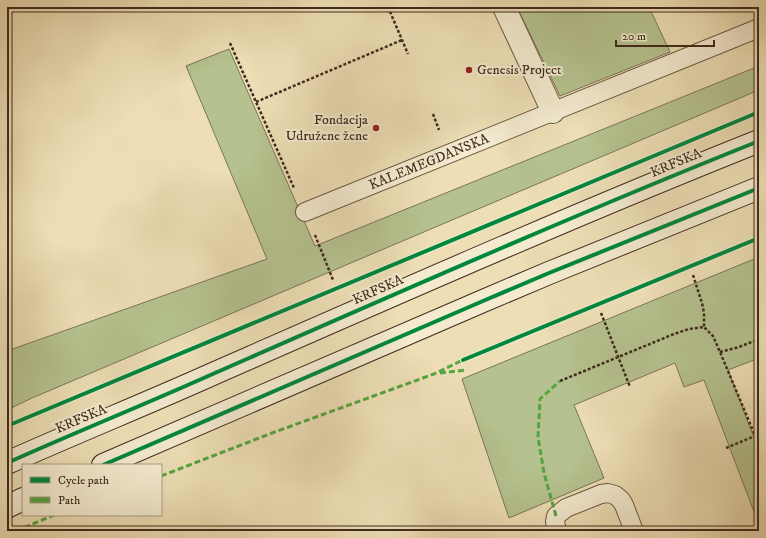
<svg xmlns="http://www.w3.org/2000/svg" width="766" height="538" font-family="'IM FELL DW Pica',serif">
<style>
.green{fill:#b5c28f;stroke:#7a7656}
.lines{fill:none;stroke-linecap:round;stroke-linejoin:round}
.service-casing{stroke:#6a5843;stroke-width:20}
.minor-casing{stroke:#6a5843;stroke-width:24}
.secondary-casing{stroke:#3f2b1d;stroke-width:24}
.path{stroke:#3f2b1d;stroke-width:2.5;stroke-dasharray:3 2;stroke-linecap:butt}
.service{stroke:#f3eacf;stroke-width:18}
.minor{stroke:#f3eacf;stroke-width:22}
.secondary{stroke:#f3eacf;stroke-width:22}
.quiet{stroke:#54a441;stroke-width:3;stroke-dasharray:6 3;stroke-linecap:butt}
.cycleway-casing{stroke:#f3eacf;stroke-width:6}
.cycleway{stroke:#00873e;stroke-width:4}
.poi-dot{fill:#8f2418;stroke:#f3eacf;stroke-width:1.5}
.labels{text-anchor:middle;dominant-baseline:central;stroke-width:4;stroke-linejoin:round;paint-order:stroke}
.poi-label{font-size:14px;fill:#3f2b1d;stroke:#f3eacf;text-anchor:start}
.street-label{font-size:14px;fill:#3f2b1d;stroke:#f3eacf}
</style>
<rect width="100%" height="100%" fill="#eddeb5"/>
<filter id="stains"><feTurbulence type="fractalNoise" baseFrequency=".005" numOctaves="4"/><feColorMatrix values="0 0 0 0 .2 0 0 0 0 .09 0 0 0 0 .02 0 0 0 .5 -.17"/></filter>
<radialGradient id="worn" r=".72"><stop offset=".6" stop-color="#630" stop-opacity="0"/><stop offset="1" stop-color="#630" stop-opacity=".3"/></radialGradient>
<path class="green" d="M517 7H649L670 52 560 96Z
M229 49 315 246 759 66V90L32 398 7 410V351L267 259 186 66Z
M759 257V358L728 370 759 451V525L704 380 684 387 675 363 574 405 604 478 509 518 462 379Z"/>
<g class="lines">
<g class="service-casing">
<path id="service" d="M305 212 759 28
M557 531 555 522 556 516 566 508 601 494 608 493 615 495 621 500 624 505 634 531"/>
</g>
<g class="minor-casing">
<path id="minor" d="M504 7 553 112"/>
</g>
<g class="secondary-casing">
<path id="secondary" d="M7 463C76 432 146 404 215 373 395 294 576 214 759 141
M103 465 483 301 549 273 759 188
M7 507 23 499"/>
</g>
<path class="path" d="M388 7 408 54
M230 43 294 188
M256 102 402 40
M433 114 439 130
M315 235 333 280
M693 275 702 303 704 313V327
M601 313 630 387
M720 352 739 347 759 339
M560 381 674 334 689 329 704 327 713 336 720 352 759 445
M726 448 755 436"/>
<use href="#service" class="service"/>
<use href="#minor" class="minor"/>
<use href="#secondary" class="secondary"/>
<path class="quiet" d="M440 373 466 370
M161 476 272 433 434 374 463 360
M556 516 544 473 538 437 540 399 560 381
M16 531 54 515"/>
<g class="cycleway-casing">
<path id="cycleway" d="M463 360 759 238
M7 426 759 112
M7 463C76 432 146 404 215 373 395 294 576 214 759 141
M103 465 483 301 549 273 759 188"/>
</g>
<use href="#cycleway" class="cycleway"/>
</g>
<g class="poi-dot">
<circle cx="469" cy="70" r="4"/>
<circle cx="376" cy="128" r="4"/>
</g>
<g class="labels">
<g class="poi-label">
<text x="477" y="70">Genesis Project</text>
<text x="368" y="120" text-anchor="end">Fondacija<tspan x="368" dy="16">Udružene žene</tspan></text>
</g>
<g class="street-label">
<text transform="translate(429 162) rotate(-22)">KALEMEGDANSKA</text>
<text transform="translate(676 163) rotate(-23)">KRFSKA</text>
<text transform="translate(378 290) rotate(-24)">KRFSKA</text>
<text transform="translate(81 419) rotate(-23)">KRFSKA</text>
</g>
</g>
<rect width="766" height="538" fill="none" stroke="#eddeb5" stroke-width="24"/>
<rect x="8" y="8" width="750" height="522" fill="none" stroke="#3f2b1d" stroke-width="2"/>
<rect x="12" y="12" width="742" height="514" fill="none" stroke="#3f2b1d"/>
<rect x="22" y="464" width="140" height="52" fill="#f3eacf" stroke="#ab9e88"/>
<rect x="30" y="477" width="20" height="6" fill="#00873e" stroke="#ab9e88"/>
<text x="58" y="484" font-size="12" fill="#3f2b1d">Cycle path</text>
<rect x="30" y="497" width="20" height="6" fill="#54a441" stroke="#ab9e88"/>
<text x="58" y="504" font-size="12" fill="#3f2b1d">Path</text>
<path d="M616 40v6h98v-6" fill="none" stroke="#3f2b1d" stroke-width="2"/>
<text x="622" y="40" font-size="12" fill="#3f2b1d" stroke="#f3eacf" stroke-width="3" paint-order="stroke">20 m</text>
<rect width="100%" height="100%" filter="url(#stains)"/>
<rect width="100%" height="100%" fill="url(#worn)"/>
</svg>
